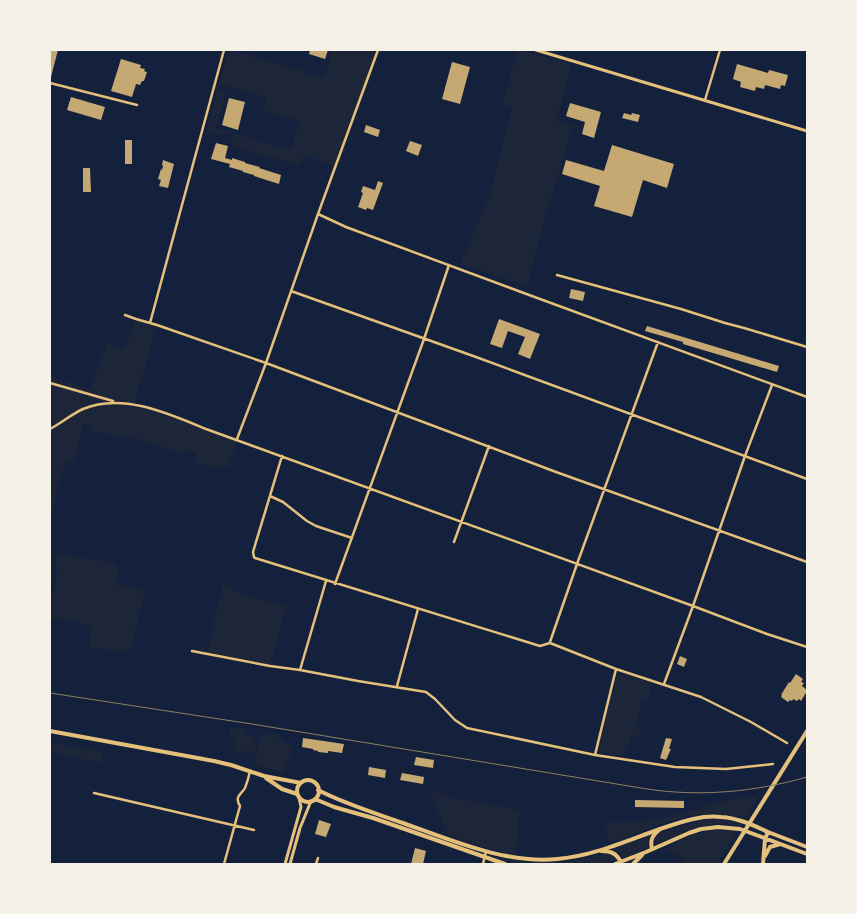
<svg xmlns="http://www.w3.org/2000/svg" width="857" height="914" font-family="Overpass,sans-serif">
<style>
.green{fill:#1d2539}
.building{fill:#c6a872}
.lines{fill:none;stroke-linecap:round;stroke-linejoin:round}
.minor{stroke:#e5c07b;stroke-width:2.5}
.secondary{stroke:#e5c07b;stroke-width:3}
.primary{stroke:#e5c07b;stroke-width:4}
.trunk{stroke:#e5c07b;stroke-width:4}
.rail{stroke:#918062;stroke-width:1}
</style>
<rect width="100%" height="100%" fill="#14213d"/>
<path class="green" d="M332 50H378L336 166 304 155 300 165 231 146 233 135C222 132 217 136 206 133L218 90 226 92 216 128 291 150 300 121 263 110 267 97 219 84 227 54 230 52 238 53 240 52 324 78Z
M518 50 572 64 556 121 573 126 542 229 527 286 460 264 490 194 512 108 502 105Z
M136 319 157 325 134 405 152 409 237 439 230 464 228 467 215 468 194 462 197 453 186 450 184 454 151 444 125 435V439L92 431 93 426 84 424 74 463 65 462 61 476 50 520V377L90 388 108 343 124 349Z
M60 554 93 559 118 565 116 584 145 589 130 652 89 648 92 626 50 618V594H54L57 569 54 557Z
M223 584 237 592 286 607 270 666 207 654Z
M624 674 653 684 648 701 640 699 641 706 635 727 641 729 639 738 631 736 625 755 618 756 600 752 598 748 616 678 619 675Z
M230 728 244 729V735L254 737 253 741 256 742 255 753 232 750 235 741 229 734Z
M269 732 279 734V738L284 739V742L292 747 285 771 283 773 255 765 260 734 268 735Z
M50 742 103 752 101 763 50 753Z
M430 792 447 794V797L520 810 516 856 498 852 448 835Z
M760 794 746 817C730 815 715 813 699 815 671 818 637 834 610 843L603 823 631 822 664 818 717 803Z
M709 819H719L742 823 740 827C712 817 682 833 657 844H654L655 837 658 834 699 820Z
M719 829 737 831 717 864H684C680 853 675 854 666 849V848L687 836 708 831Z
M651 834 649 842 650 847 623 858 618 851 611 848Z
M608 853 613 854 617 860 606 864H518L492 856C506 858 520 861 534 862 559 863 584 860 608 853Z"/>
<path class="building" d="M50 50H58L51 77H50Z
M310 50H328L325 59 309 54Z
M121 59 141 65 140 68 145 69 144 71 147 72 144 81H142L140 85 136 84 132 97 111 91Z
M452 62 470 67 460 104 442 99Z
M737 64 768 73 769 70 788 75 785 86 781 85 780 89 765 85 764 89 756 87 755 91 740 87 741 82 733 79Z
M71 97 105 107 101 120 67 110Z
M229 98 245 102 238 130 222 125Z
M570 103 601 112 594 138 582 134 585 122 566 116Z
M624 113 631 115 632 113 640 115 638 122 622 118Z
M366 125 380 130 378 137 364 132Z
M125 140H132V164H125Z
M410 141 422 145 418 156 406 151Z
M216 143 228 146 225 158 232 160V158L245 162V163L260 167 259 168 281 175 279 184 254 176V175L243 172V171L229 167 230 164 211 159Z
M612 145 674 164 667 188 643 180 632 217 594 206 600 186 562 174 566 160 604 171Z
M163 160 174 164 168 188 159 186 161 180 158 179 161 169 162 170 163 166 162 165Z
M83 168H90L91 192H83Z
M378 181 383 183 373 210 367 208 366 210 358 207 363 193 361 192 363 186 375 190Z
M571 289 585 292 583 301 569 298Z
M499 319 540 334 530 359 518 354 525 337 508 331 502 348 490 344Z
M647 326 779 366 777 372 683 344V342L645 331Z
M680 656 687 659 684 667 677 664Z
M796 674 803 679 801 682 804 683 802 686 807 690V691L801 701 799 699 797 701 793 699 792 701 790 700 788 702 781 697 782 695H781L789 682 790 683Z
M303 738 344 744 342 753 328 751V753L318 752V751L313 750V749L302 747Z
M666 738 672 739 669 749H671L666 760 660 758Z
M416 757 434 760 433 768 414 765Z
M369 767 386 770 385 778 368 775Z
M402 773 424 777 423 784 400 780Z
M635 800 684 801V808L635 807Z
M319 820 331 824 326 837 315 834Z
M415 848 426 851 423 864H411Z"/>
<g class="lines">
<path class="minor" d="M50 83 137 105
M705 100 720 50
M318 214 346 227 521 292 807 397
M557 275 681 309 725 323 744 328 807 347
M291 291 476 357 807 479
M125 315 136 319 157 325 266 363 556 472 807 562
M150 323 224 50
M50 383 113 401
M50 429C61 423 72 414 83 409 122 392 170 414 206 429L693 606 767 634 807 647
M237 439 266 363 318 214 378 50
M282 456 253 552 254 557 255 558 540 646 550 643 616 669 701 697 751 722 787 743
M270 496 283 502 307 521 316 526 352 538
M454 542 489 446
M335 584 424 339 449 265
M550 642 577 564 658 342
M192 651 270 666 300 670 358 681 426 692 435 699 455 720 467 728 595 755 675 767 726 769 773 764
M300 670 326 581
M664 684 693 606 745 456 772 385
M397 686 418 609
M595 755 616 669
M94 793 254 830
M224 864 240 806C234 796 241 795 245 788 247 783 249 776 250 771
M316 864 318 858
M483 864 486 851"/>
<path class="secondary" d="M536 50 807 131
M285 864 301 807 299 798
M290 864 300 828 311 801"/>
<path class="primary" d="M50 731 214 761 231 765 264 776 301 783
M266 778 282 789 297 794
M297 791a11 11 0 1 1 22 0a11 11 0 1 1-22 0Z
M318 790C345 804 375 813 403 823 451 840 505 864 557 859 595 856 630 839 666 827 684 821 702 815 721 817 738 818 753 825 768 832 781 837 794 842 807 847
M315 799 334 807 373 818 505 864
M652 849C650 840 652 836 659 830
M601 851C611 851 616 853 621 862
M765 856 770 847 780 844
M615 864 646 852 689 833 701 829 718 827 740 829 807 854
M633 864 642 855
M763 864 765 839 768 832"/>
<path class="trunk" d="M724 864 807 731"/>
<path class="rail" d="M50 693 252 724 647 789C700 797 755 792 807 777"/>
</g>
<rect width="857" height="914" fill="none" stroke="#f6f1e7" stroke-width="102"/>
</svg>
